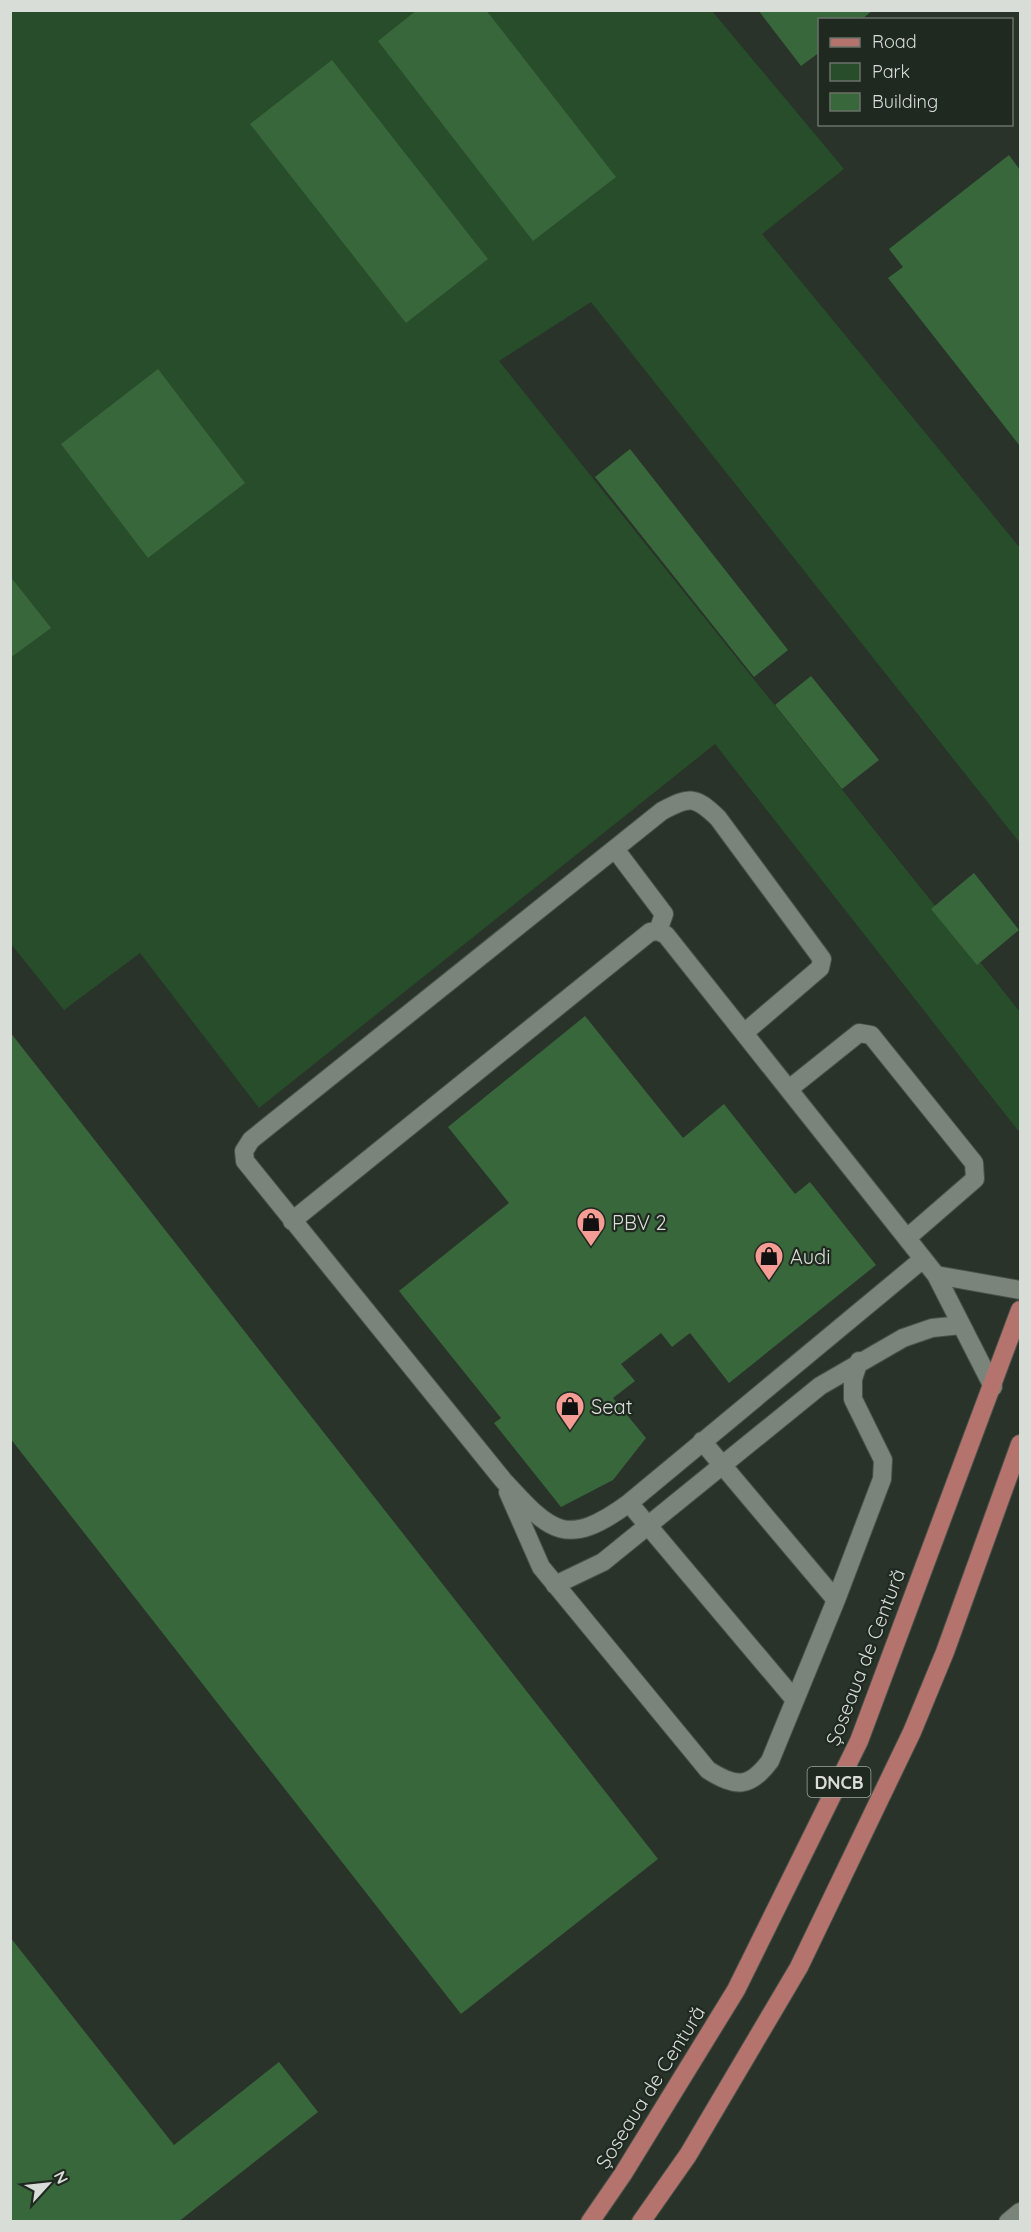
<svg xmlns="http://www.w3.org/2000/svg" width="1031" height="2232" font-family="Quicksand,sans-serif">
<style>
.green{fill:#284d2a}
.building{fill:#39673c}
.lines{fill:none;stroke-linecap:round;stroke-linejoin:round}
.lane-casing{stroke:#495149;stroke-width:20}
.primary-casing{stroke:#495149;stroke-width:20}
.lane{stroke:#7a847a;stroke-width:18}
.primary{stroke:#b4746d;stroke-width:18}
.labels{text-anchor:middle;dominant-baseline:central;stroke-width:4.5;stroke-linejoin:round;paint-order:stroke}
.shield{fill:#202920;stroke:#a1a7a0;stroke-width:1.5}
.shield-label{font-size:18px;font-weight:bold;fill:#d8ddd7}
.poi-label{font-size:20px;fill:#d8ddd7;stroke:#202920;text-anchor:start}
.street-label{font-size:20px;fill:#d8ddd7;stroke:#202920}
</style>
<rect width="100%" height="100%" fill="#29332a"/>
<path class="green" d="M10 11H712L844 169 762 234 1020 548V843L591 302 499 361 1020 1012V1133L715 744 259 1108 140 953 64 1010 11 944Z"/>
<path class="building" d="M417 10H486L616 177 533 241 378 41Z
M758 10H873L861 20H820V52L801 66Z
M332 60 488 259 406 323 250 124Z
M1009 155 1020 170V446L888 278 903 267 889 249Z
M158 369 245 483 148 558 61 444Z
M630 449 788 650 754 677 595 477Z
M10 576 51 628 10 658Z
M811 676 879 760 842 789 775 705Z
M974 873 1019 930 977 965 931 909Z
M585 1016 683 1138 724 1104 795 1194 810 1182 876 1265 729 1383 690 1333 672 1347 661 1333 621 1364 635 1381 613 1398 646 1438 613 1480 561 1507 494 1423 501 1418 399 1291 509 1203 448 1127Z
M10 1032 658 1859 461 2014 10 1438Z
M10 1937 174 2145 279 2062 318 2112 178 2222H10Z"/>
<g class="lines">
<g class="lane-casing">
<path id="lane" d="M615 849 664 914 658 931
M744 1033 820 968 822 959 718 818C695 796 690 796 662 811L251 1140 244 1151 245 1161 503 1480C550 1531 565 1550 629 1503L923 1259
M789 1089 859 1033 871 1035 974 1163 975 1179 907 1238
M292 1221 650 932 658 931 666 935 936 1275 993 1387
M936 1275 1020 1290
M702 1441 836 1600
M508 1492 541 1567 708 1770C736 1788 750 1788 770 1761L836 1600 882 1479 883 1460 853 1399V1379L859 1361
M629 1503 795 1700
M555 1585 603 1562 820 1386 903 1338 932 1328 961 1325
M1008 2222 1020 2212"/>
</g>
<g class="primary-casing">
<path id="primary" d="M590 2222 623 2174 736 1990 859 1741 1020 1310
M641 2222 688 2155 799 1967 912 1732 945 1652 1020 1444"/>
</g>
<use href="#lane" class="lane"/>
<use href="#primary" class="primary"/>
</g>
<defs>
<g id="shop-pin" transform="scale(1.5)"><path d="M0 17L-7.5 6A9.5 9.5 0 1 1 7.5 6Z" fill="#f59c94" stroke="#202920"/><path d="M-5-2.5h2.3a2.7 3.5 0 0 1 5.4 0H5L5.5 6h-11ZM-1.5-2.5h3a1.5 2.3 0 0 0-3 0Z" fill="#111"/></g>
</defs>
<g fill-rule="evenodd">
<use href="#shop-pin" x="591" y="1222"/>
<use href="#shop-pin" x="769" y="1256"/>
<use href="#shop-pin" x="570" y="1406"/>
</g>
<g class="labels">
<rect class="shield" x="807.5" y="1767" width="63" height="30" rx="4.5"/>
<g class="shield-label">
<text x="839" y="1782">DNCB</text>
</g>
<g class="poi-label">
<text x="612" y="1222">PBV 2</text>
<text x="790" y="1256">Audi</text>
<text x="591" y="1406">Seat</text>
</g>
<g class="street-label">
<text transform="translate(865 1657) rotate(-69)">Șoseaua de Centură</text>
<text transform="translate(650 2087) rotate(-58)">Șoseaua de Centură</text>
</g>
</g>
<rect width="1031" height="2232" fill="none" stroke="#d8ddd7" stroke-width="24"/>
<rect x="818" y="18" width="195" height="108" fill="#202920" stroke="#6a7169" stroke-width="1.5"/>
<rect x="830" y="38" width="30" height="9" fill="#b4746d" stroke="#6a7169" stroke-width="1.5"/>
<text x="872" y="48" font-size="18" fill="#d8ddd7">Road</text>
<rect x="830" y="63" width="30" height="18" fill="#284d2a" stroke="#6a7169" stroke-width="1.5"/>
<text x="872" y="78" font-size="18" fill="#d8ddd7">Park</text>
<rect x="830" y="93" width="30" height="18" fill="#39673c" stroke="#6a7169" stroke-width="1.5"/>
<text x="872" y="108" font-size="18" fill="#d8ddd7">Building</text>
<g transform="translate(48 2184) rotate(63)" stroke="#202920" stroke-width="4.5" paint-order="stroke">
<path d="M0-4.5L10 22L0 15L-10 22Z" fill="#d8ddd7"/>
<text y="-9" font-size="16" font-weight="bold" text-anchor="middle" fill="#d8ddd7">N</text>
</g>
</svg>
